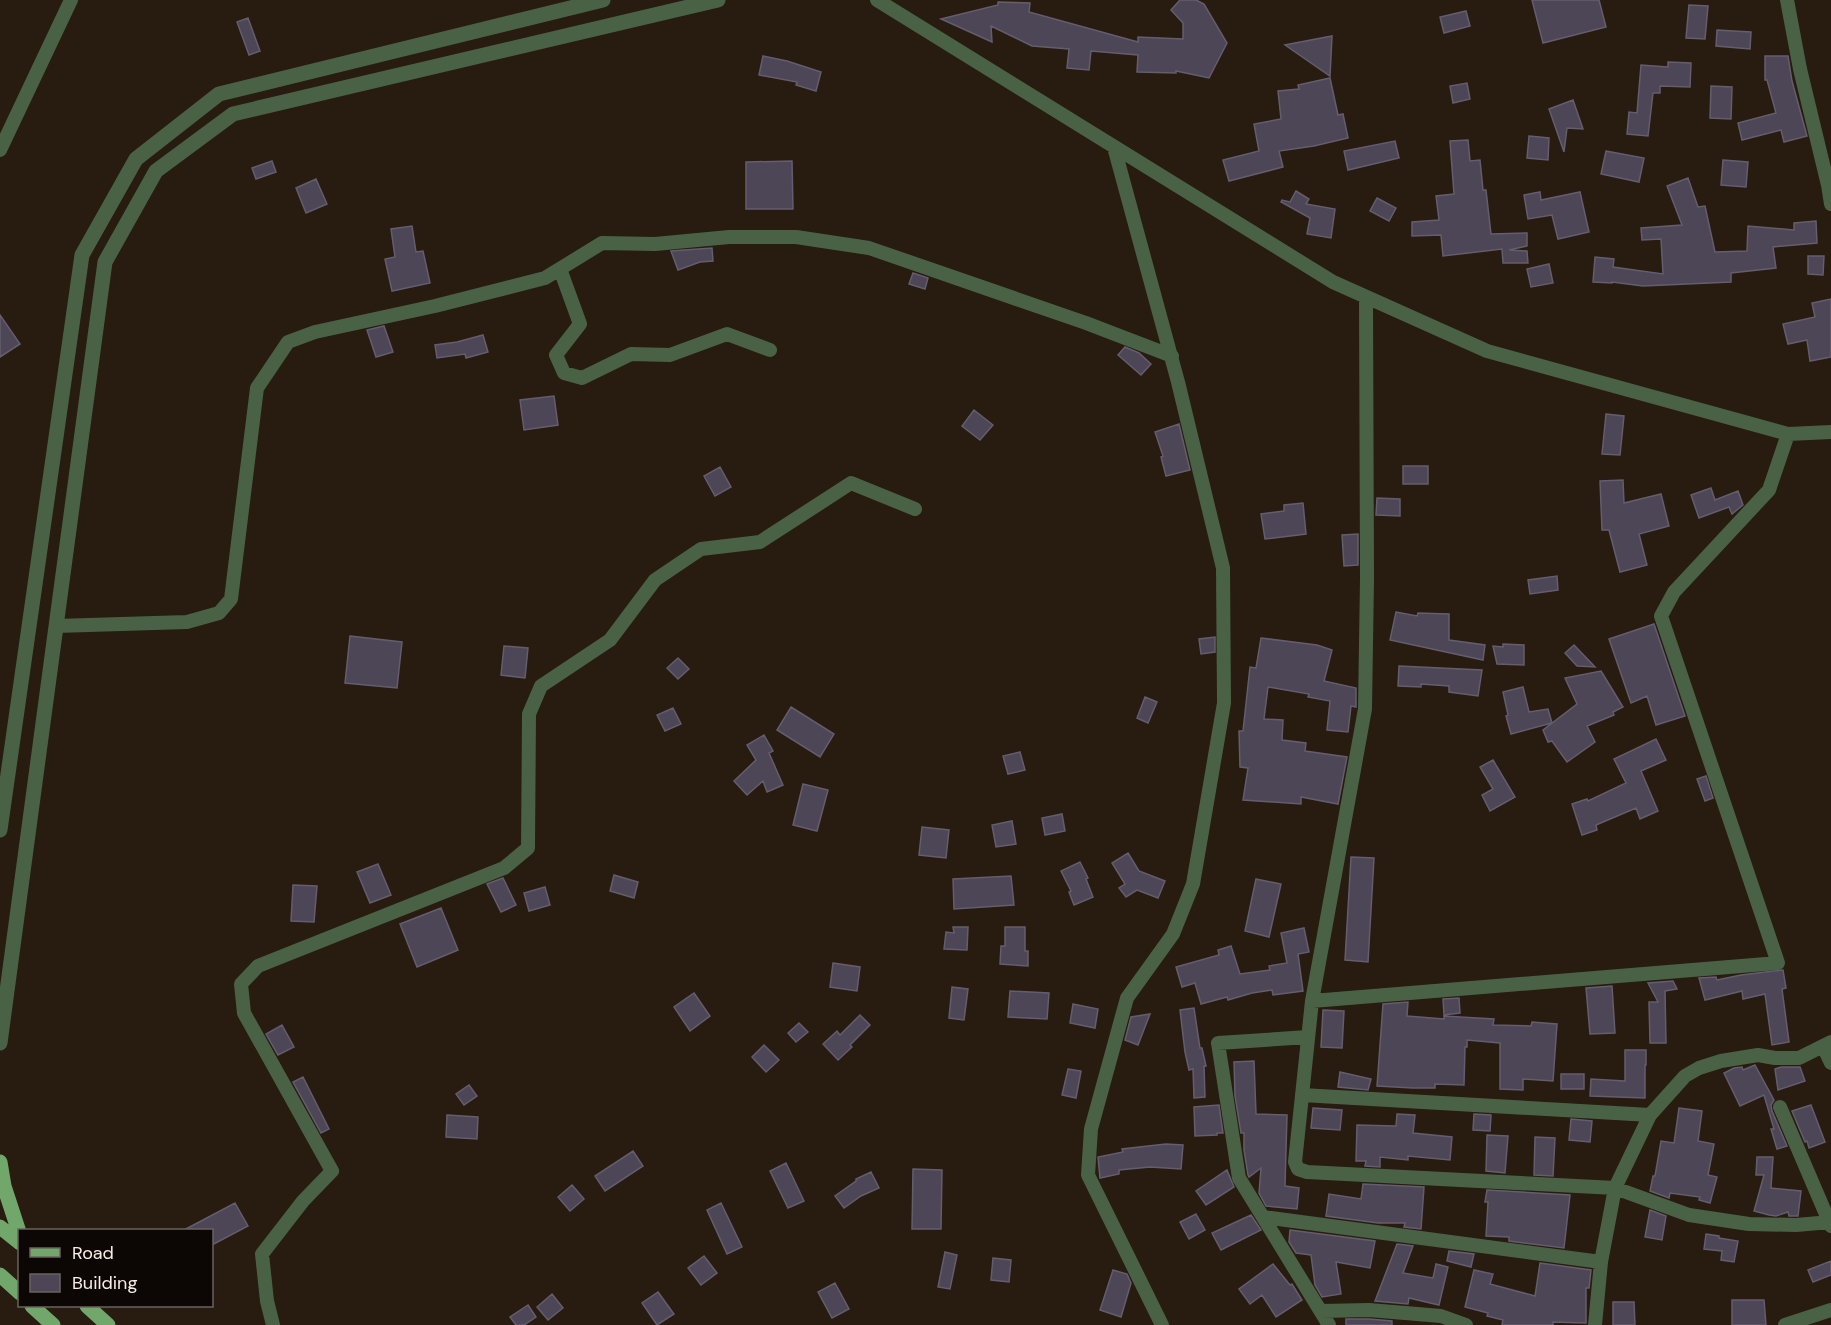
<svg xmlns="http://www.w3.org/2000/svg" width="1831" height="1325" font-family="'DM Sans',sans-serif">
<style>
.building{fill:#4c4656;stroke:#645d6e;stroke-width:1.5}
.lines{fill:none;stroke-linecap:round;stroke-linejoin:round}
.minor{stroke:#496246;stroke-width:14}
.tertiary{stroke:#496246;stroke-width:15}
.primary{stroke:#72a76c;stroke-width:15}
</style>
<rect width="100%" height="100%" fill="#281b0f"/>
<path class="building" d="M1180 0H1196L1204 4 1227 43 1209 78 1176 71V73L1137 72 1138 55 1091 51 1089 70 1067 68 1069 49 1032 46 991 26 992 42 941 19 998 5V2L1030 3 1029 12 1138 42V37L1183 39V23L1171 10Z
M1532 0H1599L1606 27 1543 43Z
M1689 5 1708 6 1705 39 1686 38Z
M1466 11 1470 26 1444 33 1440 17Z
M248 18 260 51 249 55 237 22Z
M1717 30 1751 32 1750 49 1716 46Z
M1332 36 1330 76 1285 45Z
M763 56 787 61 821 72 816 91 796 85 797 82 759 75Z
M1765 56H1788L1792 81 1807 136 1784 142 1781 130 1742 140 1738 123 1776 113 1767 80H1765Z
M1668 62 1691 63 1690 87 1660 86V93H1653L1648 136 1627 134 1629 112 1637 113 1641 65 1668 67Z
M1330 78 1338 115 1343 114 1348 138 1314 146 1279 151 1283 167 1229 181 1223 160 1259 151 1254 124 1281 119 1278 91 1299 89 1298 85Z
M1467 83 1470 99 1453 103 1450 86Z
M1711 86 1732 87 1731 119 1710 118Z
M1573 100 1583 129 1567 128 1564 152 1549 109Z
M1529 136 1549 138 1548 160 1527 158Z
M1468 140 1470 161 1480 160 1483 190H1486L1491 234 1527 233V246L1509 250 1527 251 1528 263H1503L1502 249 1443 256 1441 235 1412 236V222L1439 220 1436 196 1454 194 1450 141Z
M1395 141 1399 158 1348 170 1344 151Z
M1606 151 1644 158 1639 182 1601 174Z
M1723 160 1748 162 1746 187 1721 185Z
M272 161 276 172 256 179 252 168Z
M792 161 793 209H746V162Z
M1688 178 1698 207 1705 206 1715 252 1747 251 1748 226 1794 230V223L1816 221 1817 243 1773 247 1776 268 1731 273V282L1643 286 1612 282V283L1593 282 1595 257 1614 259 1613 267 1663 274 1661 239 1642 240 1641 228 1682 225 1667 186Z
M316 179 327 204 306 213 296 188Z
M1296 191 1309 199 1306 204 1335 209 1331 238 1307 234 1310 218 1281 202 1282 200 1290 202Z
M1540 192 1541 200 1580 192 1589 232 1558 239 1552 215 1528 219 1524 195Z
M1377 198 1396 208 1389 221 1370 211Z
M412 226 416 252 423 251 430 283 392 291 385 259 395 257 391 229Z
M712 248 713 261 700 262 678 270 671 251Z
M1808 256H1824L1823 275 1808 274Z
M1549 264 1553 283 1531 287 1527 269Z
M913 273 928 278 925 289 909 284Z
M1831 299V357L1810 361 1807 340 1788 344 1783 324 1815 317 1812 303Z
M0 315 20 344 0 357Z
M384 326 393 352 376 357 367 330Z
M483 335 488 352 466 358 465 354 437 358 435 345 457 342Z
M1125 347 1139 353 1151 364 1141 375 1118 355Z
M554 396 558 425 524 430 520 400Z
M974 410 993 425 980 440 962 426Z
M1606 414 1624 416 1620 455 1602 454Z
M1179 424 1190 470 1166 476 1161 457 1163 456 1155 432Z
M1403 466H1428V484H1403Z
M720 467 731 487 715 496 704 476Z
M1623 480 1624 503 1661 494 1669 526 1639 534 1647 565 1620 572 1609 530H1602L1600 481Z
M1711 488 1715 500 1738 491 1743 505 1732 514 1729 507 1699 518 1691 495Z
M1377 498 1400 499V516L1376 515Z
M1303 503 1306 534 1265 539 1261 514 1284 511V505Z
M1358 534V565L1344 566 1342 535Z
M1557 576 1558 590 1530 594 1528 580Z
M1396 612 1417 616 1418 613 1449 614V640L1485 645 1483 660 1390 640Z
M1654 624 1685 716 1656 725 1647 696 1631 703 1609 639Z
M350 636 402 642 397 688 345 683Z
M1215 637V652L1201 654 1199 639Z
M1261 638 1317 645 1332 650 1324 681 1356 688V707L1351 706 1348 732 1327 730 1330 701 1308 697 1309 694 1268 687 1264 719 1283 720 1282 740 1306 743 1305 751 1347 757 1338 804 1301 797V804L1243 800 1248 768 1240 767 1239 731H1243L1250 667 1256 668Z
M1503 644 1524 645V665L1497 664 1493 646 1503 647Z
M1574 645 1595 667 1577 666 1565 653Z
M504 646 528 648 525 678 501 675Z
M678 658 689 669 678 679 667 668Z
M1399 666 1482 670 1478 696 1449 692V686L1421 684V687L1398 686Z
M1601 671 1623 707 1613 712 1614 715 1587 726 1595 742 1567 762 1552 741 1548 742 1543 730 1577 704 1565 678Z
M1523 687 1529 712 1548 709 1552 723 1511 734 1506 716 1508 715 1503 692Z
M1145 697 1157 702 1148 723 1137 718Z
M791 707 834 734 820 757 777 730Z
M673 708 681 724 665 731 657 715Z
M764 735 773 751 769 753 783 785 767 792 763 781 747 795 734 781 756 760 747 745Z
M1656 739 1666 760 1641 771 1658 811 1640 819 1636 808 1596 825 1597 830 1582 835 1572 804 1587 799 1588 801 1626 783 1614 759Z
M1020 752 1025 770 1008 774 1003 756Z
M1493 760 1515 797 1490 811 1482 795 1493 789 1480 767Z
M1706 776 1713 798 1705 801 1697 779Z
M803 784 828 790 817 831 793 825Z
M1062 814 1065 831 1045 835 1042 818Z
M1012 821 1016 844 996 847 992 825Z
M922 827 949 830 946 858 919 855Z
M1128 853 1139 871 1165 881 1158 898 1137 890 1126 897 1119 888 1125 884 1112 863Z
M1351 857 1374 858 1368 962 1345 960Z
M1080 862 1088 878 1086 879 1093 897 1074 905 1069 892 1071 891 1061 871Z
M378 864 391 895 370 903 357 872Z
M614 875 638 882 634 898 610 891Z
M1011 876 1014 905 954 909 953 879Z
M503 878 516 905 501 912 487 884Z
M1256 879 1281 884 1269 937 1245 931Z
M293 885 317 886 314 922 291 921Z
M545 887 550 905 529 911 524 893Z
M441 908 458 950 417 967 400 924Z
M953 927H968L967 950 944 949 946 932 954 933Z
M1005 927H1025V951H1028V966L1000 964 1001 946H1005Z
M1304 928 1309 952 1298 954 1303 991 1273 995 1272 990 1252 993 1228 1000 1227 997 1201 1004 1195 983 1182 987 1176 967 1219 955 1218 950 1231 946 1240 974 1270 970 1269 966 1287 963 1281 933Z
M833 963 860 967 857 991 830 987Z
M1783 970 1786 988 1782 989 1789 1042 1772 1045 1765 994 1743 999 1742 991 1705 1000 1699 978 1716 977 1717 980 1741 975Z
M1673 981 1677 989 1665 991 1666 1043H1650L1649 1002H1658L1648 983Z
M1612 986 1615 1033 1590 1034 1586 988Z
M952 987 968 989 964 1020 949 1018Z
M1010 991 1049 993 1047 1019 1008 1017Z
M694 993 710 1016 690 1031 674 1007Z
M1459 998 1460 1013 1444 1015 1443 999Z
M1408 1002 1407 1016 1444 1019V1016L1494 1019 1493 1025 1531 1026 1532 1022 1557 1024 1553 1081 1523 1079V1090L1500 1089V1043L1467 1040V1047H1465L1464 1085 1435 1084V1088H1413L1377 1086 1383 1004Z
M1073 1004 1098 1009 1095 1028 1070 1023Z
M1194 1008 1200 1048H1202L1206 1066H1204L1205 1097 1194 1098 1193 1069 1189 1070 1185 1052 1180 1010Z
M1323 1010 1344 1011 1342 1048 1321 1047Z
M1150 1014 1138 1045 1125 1040 1131 1017Z
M860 1015 870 1025 850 1045 852 1047 838 1060 823 1044 837 1031 840 1035Z
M799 1023 808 1032 796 1042 788 1033Z
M282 1025 294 1047 278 1055 266 1034Z
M764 1045 779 1060 766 1072 752 1057Z
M1625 1050H1646V1065H1645V1098L1590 1096 1591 1079 1625 1081Z
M1254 1061 1256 1114 1287 1115 1285 1186 1299 1188 1297 1209 1266 1206 1259 1193 1261 1168 1249 1177 1248 1175 1244 1150V1133H1241L1235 1096 1234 1062Z
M1755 1065 1774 1100 1771 1105 1772 1111 1787 1146 1777 1149 1771 1129H1774L1764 1095 1740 1106 1724 1073 1734 1068 1742 1067 1743 1070Z
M1781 1067H1800L1805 1081 1778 1090 1775 1069Z
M1068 1069 1081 1071 1076 1098 1062 1095Z
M1340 1072 1371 1079 1368 1090 1338 1087Z
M1561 1074H1584V1089H1561Z
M303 1077 329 1129 321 1133 293 1082Z
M469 1085 477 1096 464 1105 456 1094Z
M1219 1105 1223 1133H1217V1135L1195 1136 1194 1107Z
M1811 1105 1825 1142 1809 1148 1807 1141 1805 1142 1792 1111Z
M1313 1108 1342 1110 1340 1130 1311 1128Z
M1679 1108 1702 1111 1698 1141 1714 1144 1708 1175 1717 1177 1710 1203 1699 1200 1700 1197 1670 1193 1669 1198 1650 1191 1653 1176H1655L1661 1141 1674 1143Z
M1397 1114 1415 1115 1413 1133 1452 1137 1450 1160 1408 1156V1160L1380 1157V1167L1365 1166 1366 1161H1356L1357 1125 1396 1126Z
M1474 1114 1491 1115 1490 1131 1473 1130Z
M447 1115 478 1117 477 1139 446 1137Z
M1571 1119 1592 1121 1590 1142 1569 1140Z
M1487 1135 1508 1136 1505 1173 1486 1171Z
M1535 1137 1555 1138 1553 1176 1534 1175Z
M1166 1144 1183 1145 1181 1169 1150 1167 1119 1170V1174L1100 1178 1098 1157 1123 1152 1122 1149Z
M633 1151 643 1166 605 1191 595 1176Z
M1757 1157H1773L1771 1188 1801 1191 1798 1216H1789L1788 1212 1776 1216 1769 1215 1754 1211 1764 1175H1756Z
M786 1163 804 1201 788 1208 770 1171Z
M913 1169 942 1170 941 1229H912Z
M1227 1170 1234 1187 1206 1205 1196 1191Z
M871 1172 879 1188 861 1196 844 1208 835 1196 856 1181V1179Z
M1363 1184 1424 1187 1421 1229 1404 1227 1405 1223H1378L1326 1216 1329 1194 1361 1199Z
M572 1185 584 1199 570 1211 558 1197Z
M1487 1190 1570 1195 1564 1248 1509 1241V1237L1486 1236 1488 1202H1485Z
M235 1203 248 1226 212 1245V1230H184Z
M721 1203 742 1247 727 1254 707 1210Z
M1650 1210 1666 1216 1662 1240 1645 1237Z
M1196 1214 1205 1230 1189 1239 1180 1222Z
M1251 1215 1261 1230 1221 1250 1212 1233Z
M1290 1230 1375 1241 1370 1268 1336 1262 1341 1294 1322 1297 1315 1285 1311 1255 1296 1253 1289 1242Z
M1706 1234 1719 1236V1238L1738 1241 1734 1262 1721 1260 1722 1251 1704 1249Z
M1397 1244 1413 1246 1403 1273 1433 1278 1436 1264 1448 1267 1439 1305 1409 1298 1408 1304 1375 1301Z
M1449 1251 1474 1254 1471 1267 1447 1261Z
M945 1252 957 1255 950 1289 938 1287Z
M704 1256 717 1273 701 1285 688 1268Z
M993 1258 1011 1260 1009 1282 991 1280Z
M1831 1261V1275L1813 1282 1808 1270Z
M1540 1263 1591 1270 1589 1288H1586V1323L1553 1322V1325H1502L1503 1320 1487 1316 1488 1313 1465 1307 1474 1270 1493 1274 1490 1284 1535 1296Z
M1273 1264 1290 1285 1292 1284 1302 1300 1276 1317 1262 1295 1250 1304 1239 1289Z
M1113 1270 1127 1274 1131 1283 1121 1317 1100 1310Z
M835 1283 849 1309 832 1318 818 1292Z
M658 1292 674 1314 657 1325 642 1303Z
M552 1294 563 1308 548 1320 537 1307Z
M1732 1300H1764L1766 1325H1732Z
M1613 1302H1634L1635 1325H1613Z
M528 1305 536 1317 524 1325H516L510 1317Z
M1346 1319H1369L1392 1321V1325H1346Z"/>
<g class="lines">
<path class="minor" d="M877 0 1333 282 1487 351 1788 434 1831 432
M1787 0 1800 69 1828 185 1831 184
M1114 147 1178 382 1223 568 1224 703 1193 884 1173 934 1127 998 1091 1129 1088 1175 1162 1325
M0 150 71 0
M1831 186 1828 185 1831 204
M560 269 580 324 556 355 564 373 582 378 631 354 670 355 727 334 770 350
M1366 297 1367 578 1365 709 1312 1001 1295 1162 1298 1169 1307 1172 1615 1188 1689 1215 1749 1224 1796 1225 1831 1222
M56 626 187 622 219 613 231 599 257 388 288 342 315 332 435 306 545 278 602 243 655 244 729 237H796L869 248 1086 323 1172 356
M1312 1001 1778 963 1661 616 1674 592 1769 490 1788 434
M1308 1037 1218 1043 1239 1178 1329 1325
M1823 1046 1831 1063
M1302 1095 1650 1115
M1780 1107 1831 1226
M1263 1217 1601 1262
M1321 1311 1369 1310 1441 1316 1466 1325
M273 1325 267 1301 262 1254 303 1201 332 1171 244 1013 241 984 258 966 504 868 528 848 529 714 541 686 610 640 655 580 701 549 760 542 851 483 915 509
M1595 1325 1601 1262 1615 1188 1650 1115 1685 1076 1699 1068 1721 1061 1758 1055 1775 1058H1799L1831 1042
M1785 1325 1831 1310"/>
<path class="tertiary" d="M0 830 82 255 136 159 219 94 603 0
M0 1043 105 262 156 171 233 114 718 0"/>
<path class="primary" d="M0 1162 4 1186 20 1235
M0 1227 20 1243
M0 1275 20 1293
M32 1306 53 1325
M87 1306 108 1325"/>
</g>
<rect x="18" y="1229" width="195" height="78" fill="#0c0704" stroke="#6a635e" stroke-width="1.5"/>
<rect x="30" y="1248" width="30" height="9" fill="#72a76c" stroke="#6a635e" stroke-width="1.5"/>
<text x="72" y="1259" font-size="18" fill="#f6ede5">Road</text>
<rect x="30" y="1274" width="30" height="18" fill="#4c4656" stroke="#6a635e" stroke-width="1.5"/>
<text x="72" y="1289" font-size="18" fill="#f6ede5">Building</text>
</svg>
